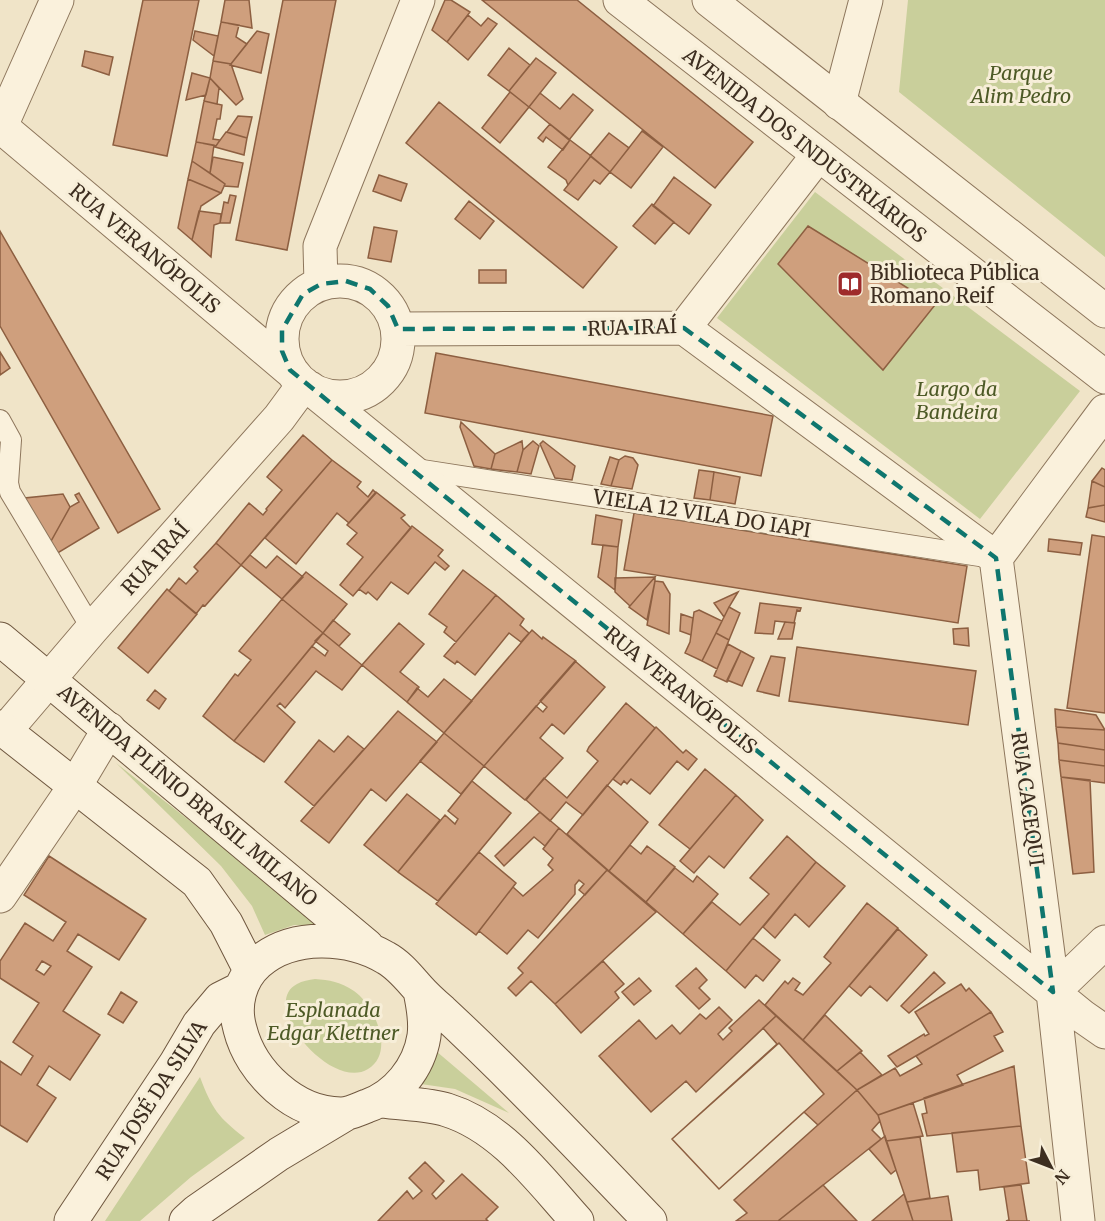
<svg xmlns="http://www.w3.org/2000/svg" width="1105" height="1221" font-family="Merriweather,serif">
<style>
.green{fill:#c9cf9b}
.building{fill:#cf9f7d;stroke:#8d5f41;stroke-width:1.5;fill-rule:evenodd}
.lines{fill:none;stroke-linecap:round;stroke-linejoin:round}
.service-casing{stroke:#8d765c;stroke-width:22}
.minor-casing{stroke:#8d765c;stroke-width:35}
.tertiary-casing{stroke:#8d765c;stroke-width:35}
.secondary-casing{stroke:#6f573f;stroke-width:35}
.service{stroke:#faf1dc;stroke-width:20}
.minor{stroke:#faf1dc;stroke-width:33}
.tertiary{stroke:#faf1dc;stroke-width:33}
.secondary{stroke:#faf1dc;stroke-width:33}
.marked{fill:none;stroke:#0f766e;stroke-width:4.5;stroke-dasharray:12 8;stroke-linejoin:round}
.labels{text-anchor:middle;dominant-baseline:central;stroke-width:6;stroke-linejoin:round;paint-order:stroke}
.park-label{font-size:20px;font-style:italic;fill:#4d5a26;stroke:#f7eed8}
.street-label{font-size:20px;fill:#3d2e20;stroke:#f7eed8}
.poi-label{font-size:20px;fill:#3d2e20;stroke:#f7eed8;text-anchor:start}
</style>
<rect width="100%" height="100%" fill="#f0e4c8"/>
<path class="green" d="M908 0H1105V257L899 92Z
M815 192 1080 391 980 519 717 318Z
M116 763 324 926 294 925 265 935 252 906 221 866Z
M315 979C329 980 341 982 354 991 374 1005 396 1052 368 1069 331 1092 258 1004 297 984 302 981 309 980 315 979Z
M436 1051 509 1113 455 1089 421 1084 431 1068Z
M200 1077C212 1109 218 1117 245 1138L191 1177 140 1221H105Z"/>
<path class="building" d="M143 0H199L167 156 113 145Z
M225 0H249L252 28 221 22Z
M283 0H336L287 250 236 240Z
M445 0H451L470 12 447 42 432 30Z
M482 0H577L753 142 715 188Z
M468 15 481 26 488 18 497 24 468 60 447 42Z
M221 22 239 25 236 37 247 44 231 64 213 61Z
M195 31 218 36 214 56 193 40Z
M257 31 269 34 261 73 230 65Z
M509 48 530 65 509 91 488 75Z
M85 51 113 57 109 75 82 66Z
M536 58 556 73 529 107 509 91Z
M213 61 231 64 243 99 236 105 210 78Z
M192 73 210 78 206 95 186 100Z
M210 78 219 88 217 104 204 101Z
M510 92 529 107 500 143 482 128Z
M540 93 560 109 573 94 593 110 569 140 529 107Z
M204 101 222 105 220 119H217L213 139 220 140 216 146 196 142Z
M439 102 617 247 583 288 406 143Z
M238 116 252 117 247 138 227 132Z
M550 124 570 140 563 150 546 137 543 142 538 138Z
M642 131 663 147 631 188 610 172Z
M226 132 247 138 244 155 215 147Z
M609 133 629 148 610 172 590 156Z
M570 140 591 156 568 185 566 180 548 167Z
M196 142 214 145 210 173 192 161Z
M591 156 610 172 600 184 594 180 578 200 564 190Z
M213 157 243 163 238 187 224 186 225 184 210 173Z
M192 161 225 184 221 193 188 179Z
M379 175 407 184 401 201 373 191Z
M674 177 711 205 689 234 653 206Z
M188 179 221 193 201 206 192 240 178 228Z
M230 195 236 196 230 223H220L224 202 228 203Z
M469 201 494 221 480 239 455 219Z
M652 204 674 222 655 244 633 226Z
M199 211 221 214 220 223 214 225 211 257 192 240Z
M808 226 935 305 883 370 778 264Z
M374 227 397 231 391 262 368 258Z
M0 231 160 509 118 533 0 326Z
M479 270H506V283H479Z
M0 352 10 368 0 375Z
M436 353 773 416 761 476 425 413Z
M461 422 495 454 491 469 474 466 460 427Z
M303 435 332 460 241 565 216 543 249 503 263 515 267 510 266 509 282 490 267 477Z
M522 441 523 450 517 472 491 469 495 454Z
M533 441 539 446 531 474 517 472 523 450Z
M543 441 575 466 572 480 555 478 540 444Z
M625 456 633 458 638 465 632 489 611 486 619 460Z
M610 457 619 460 611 486 601 484Z
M332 460 361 482 357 487 368 497 373 490 376 493 349 523 337 513 296 564 265 538Z
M1102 468 1105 470V487L1092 481Z
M699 470 714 472 710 500 694 498Z
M714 472 740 477 735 504 710 500Z
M1092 481 1105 487V505L1088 508Z
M376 492 405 515 401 518 411 528 353 596 340 585 363 557 347 544 357 533 347 525Z
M79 493 99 528 56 554 50 543 70 507 79 502 75 495Z
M63 494 70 507 50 543 25 498Z
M1105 505V522L1086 517 1088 508Z
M634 513 967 566 958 623 624 570Z
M596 515 622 520 618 547 592 544Z
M412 526 443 550 438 556 449 566 445 570 435 562 408 594 391 582 377 600 368 592 366 594 359 589Z
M1092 535 1105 537V713L1067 708Z
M1049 539 1082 543 1080 555 1048 551Z
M216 543 241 565 205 606 203 605 196 614 169 591 179 578 186 584 198 571 194 567Z
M603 545 618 547 615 590 598 577Z
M250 555 266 568 277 556 303 577 282 599 241 565Z
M463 570 496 595 456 642 444 632 447 627 429 614Z
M306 572 347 604 323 633 282 599Z
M655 577V581L647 620 629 607Z
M655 577 630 606 615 592V578Z
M655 581 663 582 670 594 669 634 647 625Z
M167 589 197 614 148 673 118 648Z
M738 592 729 607 724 617 714 603Z
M496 595 524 619 520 625 529 633 521 642 509 633 475 675 457 661 455 664 444 656Z
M282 599 323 633 234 741 203 716 235 674 238 676 251 660 239 651Z
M760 603 801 608 800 611 797 610 794 623 775 621 773 634 755 633Z
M729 607 740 613 729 640 716 633Z
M699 610 722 621 702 661 685 653 690 642 694 612Z
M681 614 693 618 691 635 680 631Z
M333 620 350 634 339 646 323 633Z
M785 622 795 623 792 639H778Z
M399 623 424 644 400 672 419 687 407 702 362 665Z
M968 628 969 646 954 644 953 629Z
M532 630 542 639 543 637 576 661 484 766 444 733Z
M323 633 362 665 342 690 316 671 285 708 280 703 277 706 295 722 264 762 234 741 312 646 325 656 328 651 315 641Z
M716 633 729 640 717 669 702 661Z
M728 644 741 651 727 682 714 676Z
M797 647 976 671 968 725 789 701Z
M741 651 754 658 742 686 727 680Z
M771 656 785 658 779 696 757 691Z
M575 661 605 687 564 734 552 724 540 738 563 758 525 800 484 766 536 706 543 712 547 707 540 701Z
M444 679 472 701 444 733 407 702 417 688 428 697Z
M155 690 166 699 159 709 147 700Z
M626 703 655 728 583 815 566 802 550 821 526 800 544 778 567 798 598 761 587 751 589 747Z
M1055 709 1096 715 1105 730 1056 727Z
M398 711 437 742 386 801 371 789 329 843 301 821Z
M656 727 683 753 686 750 697 759 688 770 677 761 650 794 631 779 627 784 624 781 621 785 613 779Z
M1056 727 1105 730V750L1058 743Z
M444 733 484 766 461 794 420 761Z
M348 736 364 749 314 806 285 782 319 740 334 752Z
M1058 743 1105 750V766L1059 760Z
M1059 760 1105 766V783L1061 777Z
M705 769 736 795 690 849 659 825Z
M1061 777 1090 780 1094 872 1073 874Z
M472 781 511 813 438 901 398 872 445 815 455 824 458 819 448 811Z
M607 785 648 822 609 871 567 834Z
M407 794 440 820 398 872 364 845Z
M736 795 763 820 724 868 709 856 694 873 680 861Z
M540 812 559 828 545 846 534 837 504 866 495 856Z
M559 828 607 870 585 895 579 890 584 884 579 880 575 885V894L538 938 528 930 507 954 479 931 513 887 523 896 553 870 548 865 553 858 543 849Z
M787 836 816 862 726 971 683 934 712 902 740 925 769 894 750 878Z
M630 845 641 854 647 846 675 867 646 902 609 871Z
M479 852 516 883 476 935 436 904Z
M49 856 146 919 119 960 78 934 67 951 92 967 63 1011 100 1035 70 1080 49 1066 37 1085 56 1098 27 1142 0 1125V1061L21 1075 33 1056 13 1042 39 1003 0 978V961L25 923 53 941 66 922 24 895ZM42 961 51 966 44 975 36 970Z
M816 862 845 886 809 927 795 914 775 938 763 927Z
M675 868 693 882 697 876 718 894 683 934 646 902Z
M607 870 656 912 555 1004 531 981 516 996 508 988 523 973 518 968Z
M867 903 898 928 803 1040 765 1005 785 981 788 984 793 978 800 983 795 990 803 995 831 963 824 957Z
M898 929 927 955 887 1001 870 986 861 996 849 986Z
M753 938 780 960 763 981 756 975 745 988 726 971Z
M603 961 624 984 615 992 619 998 581 1033 555 1004Z
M696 968 707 980 699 988 710 999 699 1009 676 986Z
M934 972 945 983 909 1013 901 1006Z
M639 978 651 991 634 1005 622 992Z
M961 984 966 991 969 988 991 1012 897 1067 888 1056 924 1034 925 1036 929 1034 915 1012Z
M121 992 137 1002 123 1023 108 1014Z
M759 1000 776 1016 696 1092 686 1081 651 1112 599 1056 639 1020 656 1039 672 1025 680 1034 700 1014 706 1019 719 1007 732 1020 718 1034 723 1040 732 1031 729 1028Z
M991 1012 1003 1032 994 1036 1003 1051 957 1075 963 1085 878 1115 857 1090 895 1068 900 1076 922 1064 916 1056Z
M825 1015 862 1051 837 1071 803 1040Z
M776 1016 857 1090 818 1125 804 1112 719 1189 672 1139 777 1044 763 1028Z
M779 1043 824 1094 719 1189 672 1139Z
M860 1052 882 1075 857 1090 837 1071Z
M1014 1066 1021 1126 927 1136 922 1114 927 1113 924 1098Z
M857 1090 878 1115 880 1121 872 1130 881 1139 778 1221H736L747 1213 734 1200Z
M913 1103 923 1136 886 1141 878 1115Z
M1021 1126 1029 1183 980 1190 978 1170 957 1172 952 1133Z
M885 1136 896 1170 891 1174 869 1149Z
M920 1137 930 1198 907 1202 886 1141Z
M425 1162 444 1181 432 1194 436 1199 462 1174 498 1207 486 1219 488 1221H378L407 1191 413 1199 422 1191 409 1178Z
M823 1185 857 1221H778Z
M1021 1185 1027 1221H1030H1006L1009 1220 1004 1187Z
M904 1194 913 1221H872Z
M948 1196 952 1221H913L907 1202Z"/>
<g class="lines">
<g class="service-casing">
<path id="service" d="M0 420 11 440 8 483 10 492 92 629
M416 469 986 557"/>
</g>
<g class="minor-casing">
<path id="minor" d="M839 103 866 0
M0 126 290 370
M1 126 57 0
M282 339a58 58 0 1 1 116 0a58 58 0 1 1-116 0Z
M321 284 320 246 418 0
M684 328 996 558
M398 329 684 328 818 155
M310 388 1082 1016 1105 1032
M5 731 92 629 279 418 304 384
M0 896 75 786 109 729
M1053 992 1105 942
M1078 1221 1053 992 996 558 1105 411"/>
</g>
<g class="tertiary-casing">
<path id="tertiary" d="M620 0 1105 377
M709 0 1105 311"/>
</g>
<g class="secondary-casing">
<path id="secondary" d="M0 639 367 946
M0 727 197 882 226 923 250 970
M420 991C423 1005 426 1021 424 1036 419 1068 396 1096 367 1106 359 1109 349 1114 341 1114 295 1114 251 1073 240 1029 233 1005 240 979 258 963 292 933 349 936 386 958 399 965 409 978 419 989 426 997 434 1004 442 1011 514 1078 582 1150 650 1221
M382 1101C402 1104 429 1104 447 1110 502 1127 540 1180 577 1221
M71 1221 176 1063 199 1024 220 999 240 989
M186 1221 197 1211 279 1154 344 1115"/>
</g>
<use href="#service" class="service"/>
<use href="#minor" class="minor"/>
<use href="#tertiary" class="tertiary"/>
<use href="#secondary" class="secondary"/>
</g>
<path class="marked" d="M346 281 370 289 388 306 398 329 684 328 996 558 1053 992 290 370 282 351V330L303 294 321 284Z"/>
<defs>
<g id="library-square" transform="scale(1.35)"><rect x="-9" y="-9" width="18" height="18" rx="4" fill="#9e2a2b" stroke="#f7eed8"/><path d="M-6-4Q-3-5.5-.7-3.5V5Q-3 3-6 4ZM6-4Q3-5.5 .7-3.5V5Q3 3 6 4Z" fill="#fff"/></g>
</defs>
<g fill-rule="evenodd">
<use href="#library-square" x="850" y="284"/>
</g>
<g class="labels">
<g class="park-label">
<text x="1021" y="72">Parque<tspan x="1021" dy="23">Alim Pedro</tspan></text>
<text x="957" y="388">Largo da<tspan x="957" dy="23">Bandeira</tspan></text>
<text x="333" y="1009">Esplanada<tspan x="333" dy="23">Edgar Klettner</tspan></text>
</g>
<g class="street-label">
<text transform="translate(805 145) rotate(38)">AVENIDA DOS INDUSTRIÁRIOS</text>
<text transform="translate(145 248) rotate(40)">RUA VERANÓPOLIS</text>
<text transform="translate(632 327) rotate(-2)">RUA IRAÍ</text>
<text transform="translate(702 513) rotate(9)">VIELA 12 VILA DO IAPI</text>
<text transform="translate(155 558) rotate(-48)">RUA IRAÍ</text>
<text transform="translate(681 690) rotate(39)">RUA VERANÓPOLIS</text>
<text transform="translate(188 795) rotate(40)">AVENIDA PLÍNIO BRASIL MILANO</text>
<text transform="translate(1028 799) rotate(82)">RUA CACEQUI</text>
<text transform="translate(151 1100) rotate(-57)">RUA JOSÉ DA SILVA</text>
</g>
<g class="poi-label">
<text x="870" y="272">Biblioteca Pública<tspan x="870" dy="23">Romano Reif</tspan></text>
</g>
</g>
<g transform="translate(1051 1167) rotate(132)" stroke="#f7eed8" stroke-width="4.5" paint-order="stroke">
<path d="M0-4.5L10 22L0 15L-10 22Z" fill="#3d2e20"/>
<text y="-9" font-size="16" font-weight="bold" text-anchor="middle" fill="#3d2e20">N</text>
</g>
</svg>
